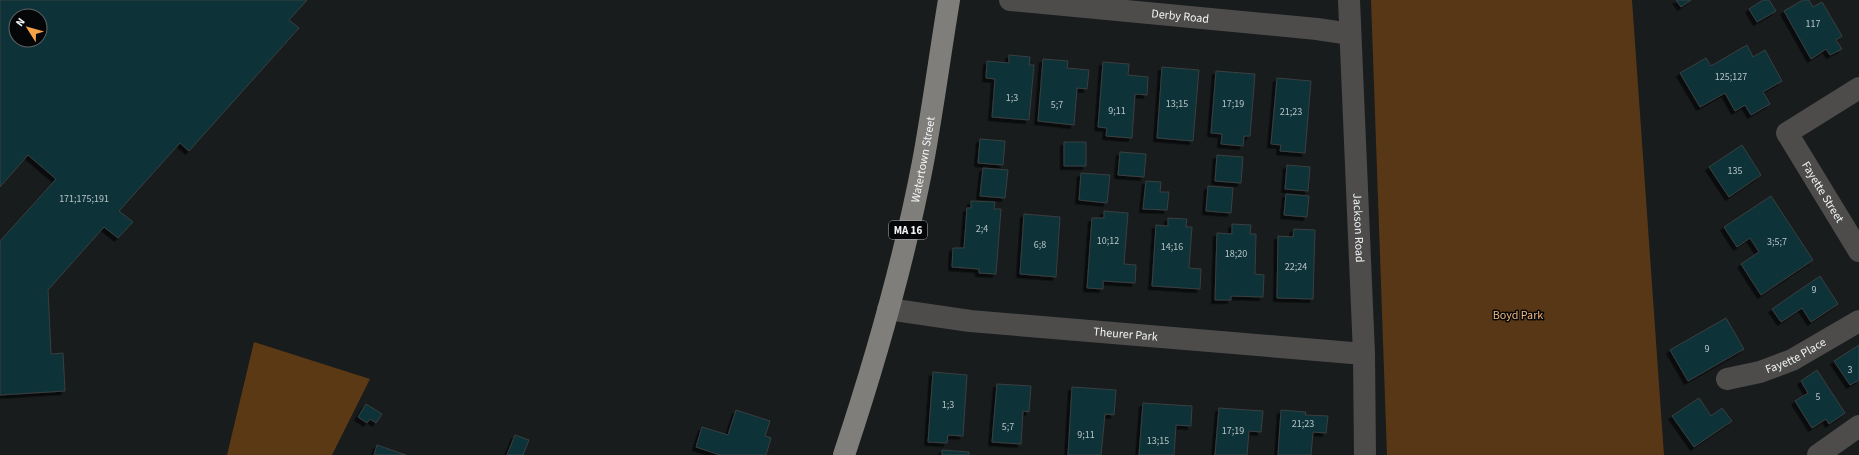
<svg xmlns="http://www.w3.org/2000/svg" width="1859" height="455" font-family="'Source Sans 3',sans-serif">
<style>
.green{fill:#573716}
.forest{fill:#5b3914}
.building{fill:#0d3138;stroke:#3a3f40;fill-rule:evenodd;filter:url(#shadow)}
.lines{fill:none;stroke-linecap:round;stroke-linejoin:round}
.minor{stroke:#4e4c4b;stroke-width:22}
.primary{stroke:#807e7b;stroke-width:22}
.labels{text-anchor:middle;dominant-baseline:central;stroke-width:3;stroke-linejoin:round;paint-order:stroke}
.number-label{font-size:10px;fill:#b8c3c6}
.shield{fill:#050607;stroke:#aaadae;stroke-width:1}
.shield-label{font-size:11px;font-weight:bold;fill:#f1f4f5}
.street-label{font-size:12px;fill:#f1f4f5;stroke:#050607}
.park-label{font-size:12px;fill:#f1b77e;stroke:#050607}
</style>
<defs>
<filter id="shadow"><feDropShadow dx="-3.5" dy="3.5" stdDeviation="0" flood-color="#0009"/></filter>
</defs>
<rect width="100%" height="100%" fill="#181c1d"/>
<path class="green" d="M1371 0H1632L1664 455H1387Z"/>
<path class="forest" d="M254 342 370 379 332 455H227Z"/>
<path class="building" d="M0 0H307L289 20 299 28 189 151 180 143 119 211 133 222 118 238 104 227 48 290 51 354 63 353 65 391 0 395V241L56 179 28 155 0 187ZM16 16H40V40H16Z
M1676 0H1691L1681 7Z
M1763 0H1769L1776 11 1757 22 1749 9Z
M1803 0H1809L1813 7 1822 2 1842 36 1836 40 1842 49 1830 55 1826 49 1811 59 1784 11Z
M1747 45 1753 57 1765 50 1782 81 1763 92 1770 104 1751 115 1745 105 1735 111 1725 93 1700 107 1680 73 1706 58 1711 66Z
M1009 55 1030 57 1029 65H1034L1029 120 992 117 995 79 986 78 987 61 1009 63Z
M1043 59 1068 61 1067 68 1089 70 1087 89 1077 88 1074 125 1038 121Z
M1103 62 1129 64 1128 75 1148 77 1147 95 1135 94 1132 138 1106 136 1107 128 1098 127Z
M1162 67 1199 70 1193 141 1157 138Z
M1216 71 1255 74 1250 136H1244L1243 146 1221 144 1222 134 1211 133Z
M1277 78 1311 81 1305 153 1280 151 1281 145 1271 144Z
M980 139 1005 141 1003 165 978 163Z
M1064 142H1086V166H1064Z
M1742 145 1761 175 1729 197 1709 167Z
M1120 152 1146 154 1144 177 1118 175Z
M1217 155 1243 157 1241 183 1215 181Z
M1287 165 1310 167 1308 191 1285 189Z
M983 168 1008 170 1005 198 980 196Z
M1081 173 1110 175 1107 203 1079 200Z
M1146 181 1161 182 1160 192H1169L1167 210 1143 209Z
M1208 186 1233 188 1231 213 1206 211Z
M1286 194 1309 196 1307 217 1284 215Z
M1771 196 1813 260 1761 295 1741 264 1759 252 1750 238 1737 247 1724 227Z
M971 201 995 202 994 209H1001L996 274 979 273V269L952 267 953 248H964L967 208H971Z
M1104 211 1128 213 1124 264 1136 265 1135 283 1103 281V289L1087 288 1092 218H1104Z
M1024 214 1060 217 1056 277 1020 274Z
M1168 218 1187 219 1186 227H1192L1189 268 1201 269 1200 289 1152 286 1156 225 1168 226Z
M1232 224 1251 225 1250 234H1256L1255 274 1264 275 1263 297 1231 296V300H1215L1217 233 1232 234Z
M1294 229 1315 230 1313 299 1277 298 1278 236 1293 237Z
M1820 276 1838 304 1811 322 1802 308 1781 322 1772 309Z
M1726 318 1744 349 1688 381 1670 350Z
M1859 345V380L1850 385 1834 361Z
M1817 370 1845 413 1829 424 1826 419 1812 428 1795 401 1808 393 1801 381Z
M933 372 967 375 963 436 948 435 947 443 928 442Z
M997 384 1031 386 1029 412 1023 411 1021 444 992 442Z
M1072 387 1116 390 1114 415 1105 414 1101 455H1068Z
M1699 398 1711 416 1722 408 1732 421 1694 447 1672 416Z
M1143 403 1192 406 1191 426 1176 425 1174 455H1139Z
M366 404 382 414 376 423 370 419 367 423 358 417Z
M1219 408 1263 411 1261 432 1249 431 1247 455H1215Z
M736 410 770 421 765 436 771 438 766 455H720L696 447 702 427 728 435Z
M1281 410 1306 412 1305 415 1328 416 1326 433 1313 432 1311 455H1278Z
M515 435 529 440 523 455H507Z
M377 445 406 455H374Z
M942 450 969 452V455H942Z"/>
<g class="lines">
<g class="minor">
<path id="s1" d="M1010 0 1317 29 1350 34"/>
<path id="s2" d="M1349 0 1364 354 1365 455"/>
<path id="s3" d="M1859 88 1787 133 1859 251"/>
<path id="s4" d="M888 309 970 321 1364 354"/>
<path id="s5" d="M1727 379 1760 372 1792 360 1859 321"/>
<path d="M1818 455 1859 426"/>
</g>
<path class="primary" id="s6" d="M844 455C876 359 904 261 923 162 933 108 940 54 949 0"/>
</g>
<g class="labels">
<g class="number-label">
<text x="1813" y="24">117</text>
<text x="1731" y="77">125;127</text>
<text x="1012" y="98">1;3</text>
<text x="1177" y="104">13;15</text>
<text x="1233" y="104">17;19</text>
<text x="1057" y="105">5;7</text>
<text x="1117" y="111">9;11</text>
<text x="1291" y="112">21;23</text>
<text x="1735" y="171">135</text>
<text x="84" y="199">171;175;191</text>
<text x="982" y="229">2;4</text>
<text x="1108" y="241">10;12</text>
<text x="1777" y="242">3;5;7</text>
<text x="1040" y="245">6;8</text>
<text x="1172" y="247">14;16</text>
<text x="1236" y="254">18;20</text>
<text x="1296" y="267">22;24</text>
<text x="1814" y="290">9</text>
<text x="1707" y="349">9</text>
<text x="1850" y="370">3</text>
<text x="1818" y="397">5</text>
<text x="948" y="405">1;3</text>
<text x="1303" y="424">21;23</text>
<text x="1008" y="427">5;7</text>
<text x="1233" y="431">17;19</text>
<text x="1086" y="435">9;11</text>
<text x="1158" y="441">13;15</text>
</g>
<rect class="shield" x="889" y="221" width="38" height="18" rx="3"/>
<g class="shield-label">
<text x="908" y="230">MA 16</text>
</g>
<g class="street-label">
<text stroke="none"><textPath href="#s1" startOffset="171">Derby Road</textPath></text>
<text stroke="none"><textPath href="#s6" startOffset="306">Watertown Street</textPath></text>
<text stroke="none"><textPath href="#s3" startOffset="154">Fayette Street</textPath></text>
<text stroke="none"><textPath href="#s2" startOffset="228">Jackson Road</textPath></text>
<text stroke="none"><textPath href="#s4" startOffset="239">Theurer Park</textPath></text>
<text stroke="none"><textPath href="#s5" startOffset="73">Fayette Place</textPath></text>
</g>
<g class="park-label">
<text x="1518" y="315">Boyd Park</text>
</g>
</g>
<g transform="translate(28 28) rotate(307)"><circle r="19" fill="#050607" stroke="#636566"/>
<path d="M0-3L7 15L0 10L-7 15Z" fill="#f6a247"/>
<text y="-6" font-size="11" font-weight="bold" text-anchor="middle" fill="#f1f4f5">N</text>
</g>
</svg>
